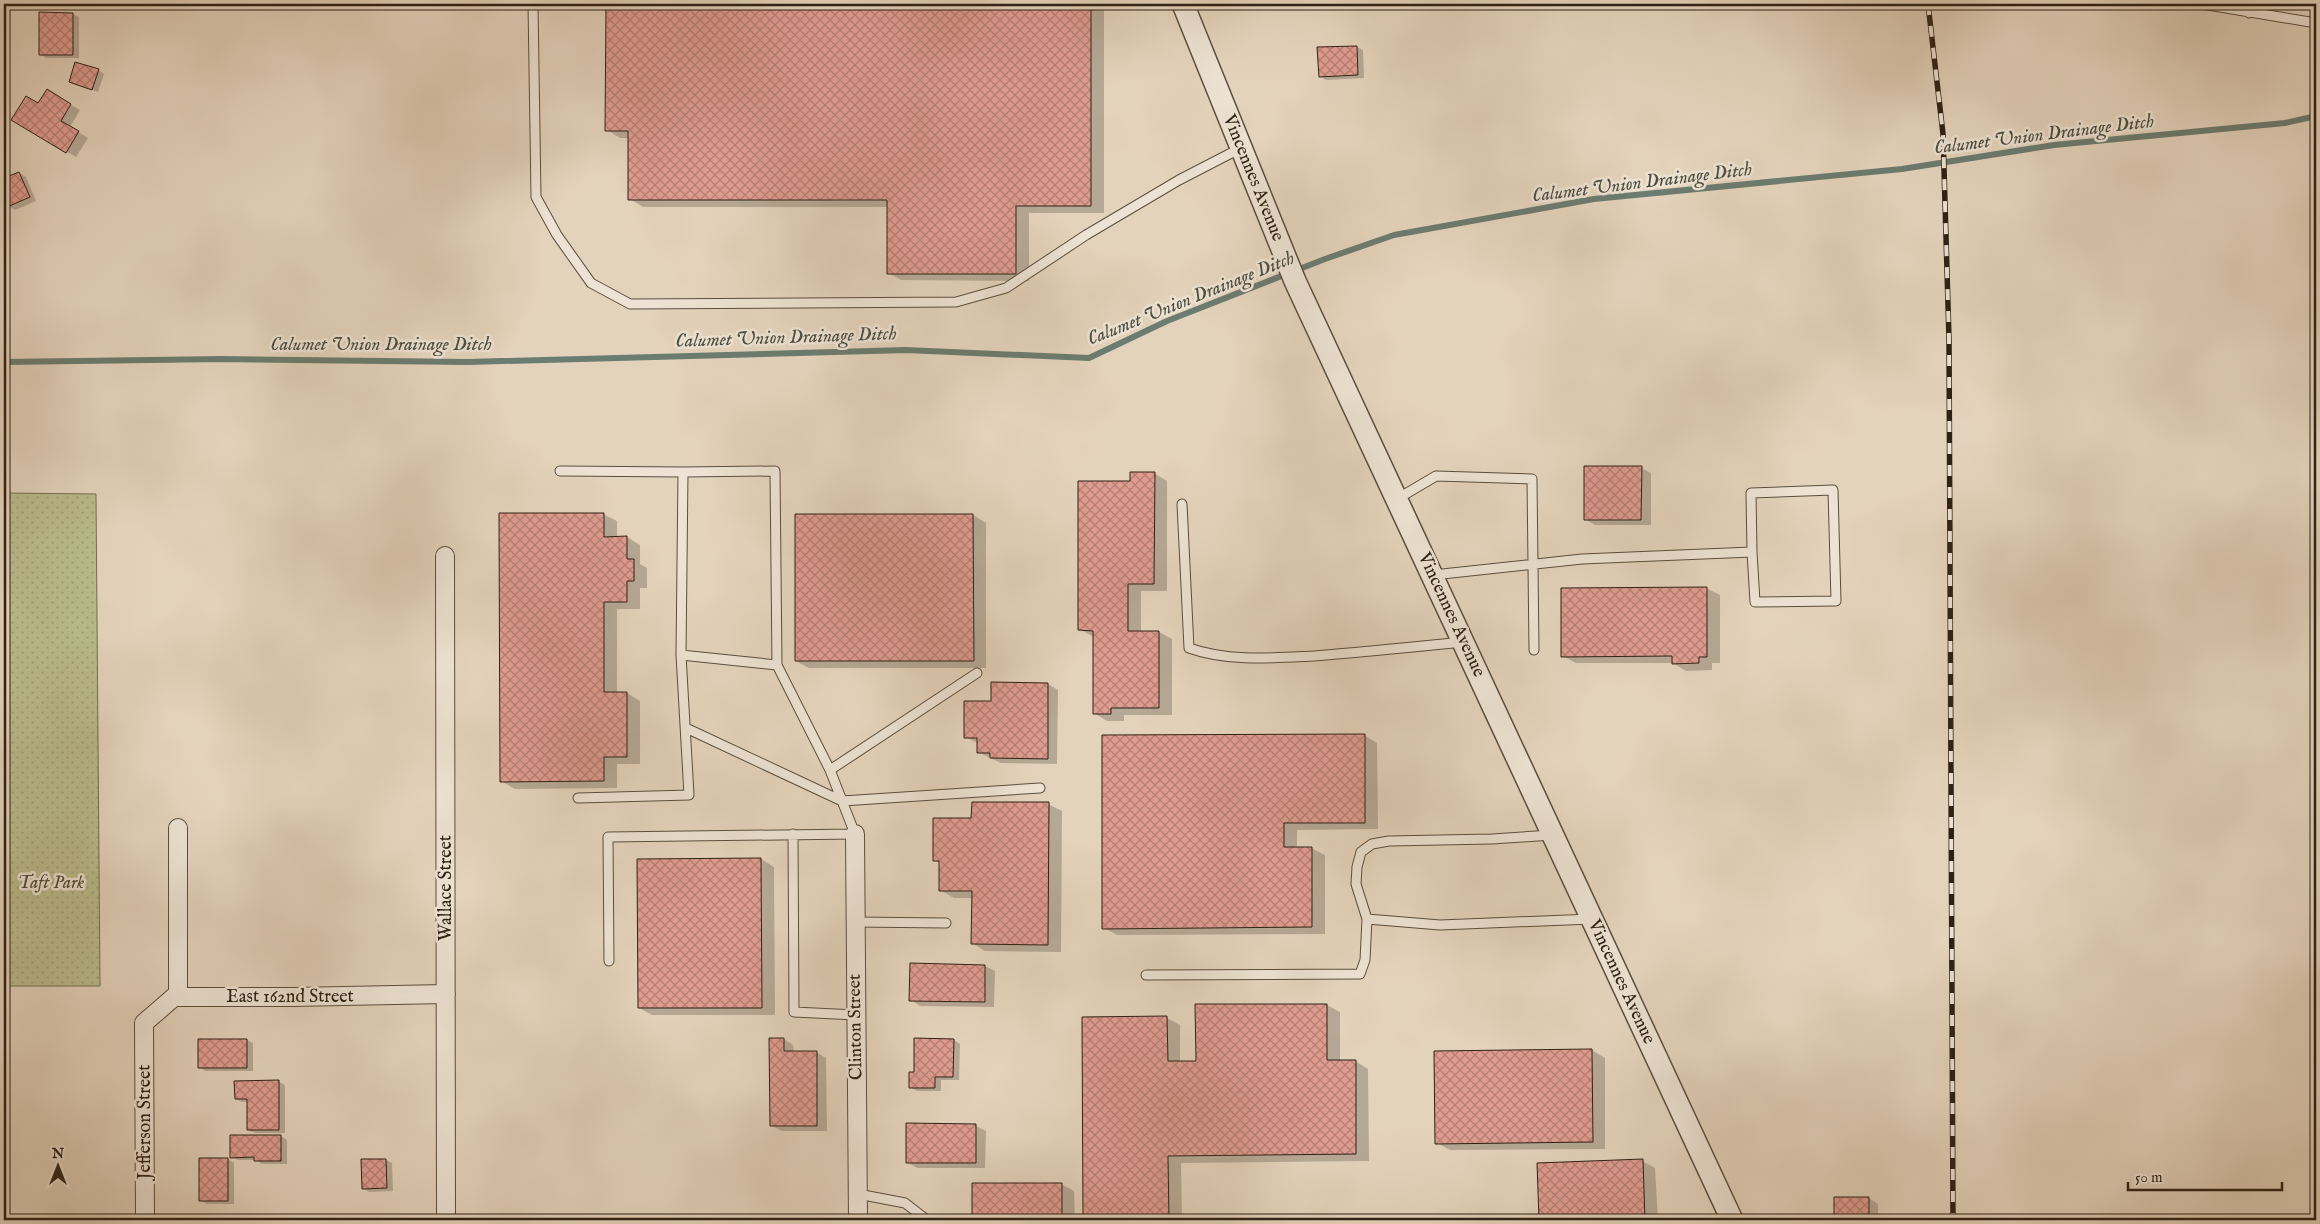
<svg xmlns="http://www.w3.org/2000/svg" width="2320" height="1224" font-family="'IM FELL English',serif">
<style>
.park{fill:url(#park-dots);stroke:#746e50}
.shadow{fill:#0003}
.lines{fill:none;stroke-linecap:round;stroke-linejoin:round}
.stream{stroke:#6b7c70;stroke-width:6}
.building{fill:url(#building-cross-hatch);stroke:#2d2114}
.service-casing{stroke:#5b4e3e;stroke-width:11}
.minor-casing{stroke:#5b4e3e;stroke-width:20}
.tertiary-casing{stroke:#5b4e3e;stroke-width:24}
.service{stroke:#ede2d3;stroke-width:9}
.minor{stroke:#ede2d3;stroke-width:18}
.tertiary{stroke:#ede2d3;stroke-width:21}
.rail-casing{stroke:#2d2114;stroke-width:5.5}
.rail{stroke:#ede2d3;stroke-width:4;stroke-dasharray:11;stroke-linecap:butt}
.labels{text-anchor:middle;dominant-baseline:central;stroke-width:5;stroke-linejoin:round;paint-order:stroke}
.street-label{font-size:18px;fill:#2d2114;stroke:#ede2d3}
.park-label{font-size:18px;font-style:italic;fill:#504832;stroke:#ede2d3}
.water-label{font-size:19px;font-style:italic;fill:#4c4e42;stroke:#ede2d3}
</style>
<defs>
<pattern id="park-dots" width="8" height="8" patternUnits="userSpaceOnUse" patternTransform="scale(1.25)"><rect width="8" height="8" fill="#babb8c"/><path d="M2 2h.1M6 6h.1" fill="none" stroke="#a0a078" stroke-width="1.8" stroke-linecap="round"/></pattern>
<pattern id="building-cross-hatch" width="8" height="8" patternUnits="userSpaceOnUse" patternTransform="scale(1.25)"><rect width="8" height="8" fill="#e09c91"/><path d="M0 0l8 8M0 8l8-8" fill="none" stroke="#b67f75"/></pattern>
</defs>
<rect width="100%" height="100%" fill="#e4d3bc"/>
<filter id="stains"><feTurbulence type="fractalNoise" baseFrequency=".004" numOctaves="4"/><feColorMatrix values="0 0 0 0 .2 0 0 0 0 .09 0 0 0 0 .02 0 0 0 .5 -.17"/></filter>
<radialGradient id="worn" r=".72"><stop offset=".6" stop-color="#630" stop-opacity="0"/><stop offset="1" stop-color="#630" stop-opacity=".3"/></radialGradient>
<path class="park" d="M4 493 96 494 100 986H4Z"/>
<path class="shadow" d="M607 4H1104V213H1029V281L901 280 888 273V207H643L630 199V138H620L607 130Z
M40 14H73L79 17V58H46L40 54Z
M1357 47 1363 50 1364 78 1326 80 1320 76 1319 48Z
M98 70 104 74 98 92 70 81Z
M47 91 80 110 70 127 88 138 76 157 13 120 39 105Z
M19 173 26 177 36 201 15 210 8 206 4 196V180Z
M1641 468 1651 473V525H1595L1585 519Z
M1154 473 1167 481V591H1141V632H1159L1172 639V715H1124V721H1107L1094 713V637L1079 629 1131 483Z
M603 514 617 521V538L627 537 640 545V564L647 568V588H640V609H617V693H627L640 701V764H617V788L515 789 501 781Z
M973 515 986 523V668H809L796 661Z
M1706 588 1720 595V663H1712V670L1686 671 1673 663H1576L1563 656Z
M992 684H1048L1058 690 1057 764 1001 763 978 752V743L965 737 992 702Z
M1364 735 1377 743 1378 829 1297 830V848H1311L1325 855V934L1117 935 1104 928Z
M1048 804 1062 811 1061 952 985 951 972 943 973 898H954L940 890 941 864 934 860 972 819Z
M761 859 774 867 775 1015H652L639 1008Z
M985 966 995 971 994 1007 920 1006 911 1000Z
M1327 1005 1340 1012V1061H1355L1368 1069 1369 1161 1181 1163 1182 1220H1085L1083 1018H1167L1180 1025V1062H1197Z
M784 1039 793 1045 794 1052H816L826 1058 827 1131H782L772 1126Z
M247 1040 253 1043V1071H206L200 1068Z
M954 1040 960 1044 959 1080H941V1091H917L910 1087 915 1073Z
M1592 1050 1605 1058V1149L1450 1150 1437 1143Z
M278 1081 285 1085V1133H255L248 1130V1102H242L236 1099Z
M907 1125 976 1126 986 1131 985 1168H917L907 1162Z
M281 1136 287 1140V1164H262L256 1160H238L232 1157Z
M228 1159 234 1163V1204H207L200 1200Z
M386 1160 392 1163 393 1191 369 1192 363 1188 362 1161Z
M1642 1161 1655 1168 1658 1220H1541L1538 1165Z
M974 1184H1061L1074 1191 1075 1220H974Z
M1869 1198 1878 1204V1220H1836L1835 1199Z"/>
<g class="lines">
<path class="stream" d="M4 362 222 359 468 362 906 350 1089 358 1167 321 1325 259 1394 235 1594 199 1902 169 2054 145 2285 123 2316 116"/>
</g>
<path class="building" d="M606 4H1091V206H1016V274H887V200H628V131H605Z
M39 12 73 13V55H39Z
M1357 46 1358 75 1319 77 1317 47Z
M75 62 99 69 92 90 69 82Z
M47 89 71 104 61 121 79 131 66 153 11 120 26 96 38 103Z
M19 172 30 197 7 207 4 199V178Z
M1584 466H1642L1641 520H1584Z
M1130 472H1155L1154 584H1128V631H1159V708H1111V714H1093V631L1078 630V481H1130Z
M499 513H604V537L627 536V559H634V581H627V602H604V692H627V757H604V781L500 782Z
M795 514H973L974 661H795Z
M1707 587V657H1699V663L1672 664V656L1561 657V588Z
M991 682 1048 683V759L990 758V753H977V738H964V701H991Z
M1365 734V823H1284V847H1312V927L1102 929V735Z
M972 802H1049L1048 945 971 944 972 891H939V861H933V818H971Z
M761 858 762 1008H638L637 859Z
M910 963 985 965V1002L909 1001Z
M1195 1004H1327V1060H1356V1154L1168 1156 1169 1220H1083L1082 1017 1167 1016 1168 1061H1196Z
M769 1038H784V1051H817V1126H770Z
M914 1038 954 1039 953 1077H935V1088H909V1072H914Z
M198 1039H247V1068H198Z
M1592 1049 1593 1142 1435 1144 1434 1051Z
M279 1080V1130H247V1099H235L234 1081Z
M906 1123 976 1124V1163H906Z
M230 1135H281V1161H254V1157L230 1158Z
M199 1158H228V1201H199Z
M361 1159H386L387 1188 362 1189Z
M1643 1159 1645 1220H1539L1537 1163Z
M972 1183H1062V1220H972Z
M1834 1197H1869V1220H1834Z"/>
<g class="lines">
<g class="service-casing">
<path id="service" d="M533 4 536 197 557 235 591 283 630 304 956 302 1006 288 1086 235 1179 180 1241 148
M2202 4 2316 23
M2249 13 2264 4
M560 471 683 472 681 655 689 795 578 798
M683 472 775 471 777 665
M1397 499 1436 476 1532 479 1534 650
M1182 504 1189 648C1228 662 1273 658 1314 656 1364 652 1413 647 1463 642
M1433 575 1582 559 1752 552 1751 493 1833 490 1836 601 1755 602 1752 552
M686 728 842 801 1040 788
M830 770 977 673
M793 834 794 1012 856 1015
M1552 835 1492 839 1389 841 1372 844 1361 852 1357 867 1356 884 1367 919 1440 925 1592 919
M855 922 946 923
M609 961 608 837 855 834 830 770 777 665 681 655
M1146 975 1360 974 1365 960 1367 919
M858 1194 905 1203 927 1220"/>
</g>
<g class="minor-casing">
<path id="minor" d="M445 556 446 1220
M855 834 858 1220
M178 997V828
M145 1220 144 1023 174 997H293L446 994"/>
</g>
<g class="tertiary-casing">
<path id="tertiary" d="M1183 4 1295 281 1732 1220"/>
</g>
<use href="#service" class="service"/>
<use href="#minor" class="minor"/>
<use href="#tertiary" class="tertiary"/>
<g class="rail-casing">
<path id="rail" d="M1928 4 1943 134 1949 339 1953 1220"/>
</g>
<use href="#rail" class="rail"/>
</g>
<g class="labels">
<g class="street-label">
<text transform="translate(1253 178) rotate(68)">Vincennes Avenue</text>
<text transform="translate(1451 615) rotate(65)">Vincennes Avenue</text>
<text transform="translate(446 888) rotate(-90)">Wallace Street</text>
<text transform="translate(1621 982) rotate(65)">Vincennes Avenue</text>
<text x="290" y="997">East 162nd Street</text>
<text transform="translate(856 1027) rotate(-91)">Clinton Street</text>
<text transform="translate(145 1122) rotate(-90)">Jefferson Street</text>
</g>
<g class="park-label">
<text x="51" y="883">Taft Park</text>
</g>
<g class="water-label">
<text transform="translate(2044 135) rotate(-7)">Calumet Union Drainage Ditch</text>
<text transform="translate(1642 183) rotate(-7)">Calumet Union Drainage Ditch</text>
<text transform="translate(1191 299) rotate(-22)">Calumet Union Drainage Ditch</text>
<text transform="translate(786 338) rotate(-2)">Calumet Union Drainage Ditch</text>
<text x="381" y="345">Calumet Union Drainage Ditch</text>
</g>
</g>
<rect width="2320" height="1224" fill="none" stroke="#e4d3bc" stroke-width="20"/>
<rect x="5" y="5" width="2310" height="1214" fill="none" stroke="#2d2114" stroke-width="2.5"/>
<rect x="10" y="10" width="2300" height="1204" fill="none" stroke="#2d2114"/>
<g transform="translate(58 1166)" stroke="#ede2d3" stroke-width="4" paint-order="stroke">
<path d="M0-4L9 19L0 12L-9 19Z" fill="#2d2114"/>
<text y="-8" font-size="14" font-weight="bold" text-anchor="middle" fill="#2d2114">N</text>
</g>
<path d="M2128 1182v8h154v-8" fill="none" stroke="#2d2114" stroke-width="2.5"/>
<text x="2135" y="1182" font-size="15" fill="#2d2114" stroke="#ede2d3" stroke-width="4" paint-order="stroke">50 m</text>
<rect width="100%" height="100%" filter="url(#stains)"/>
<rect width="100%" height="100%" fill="url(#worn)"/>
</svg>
